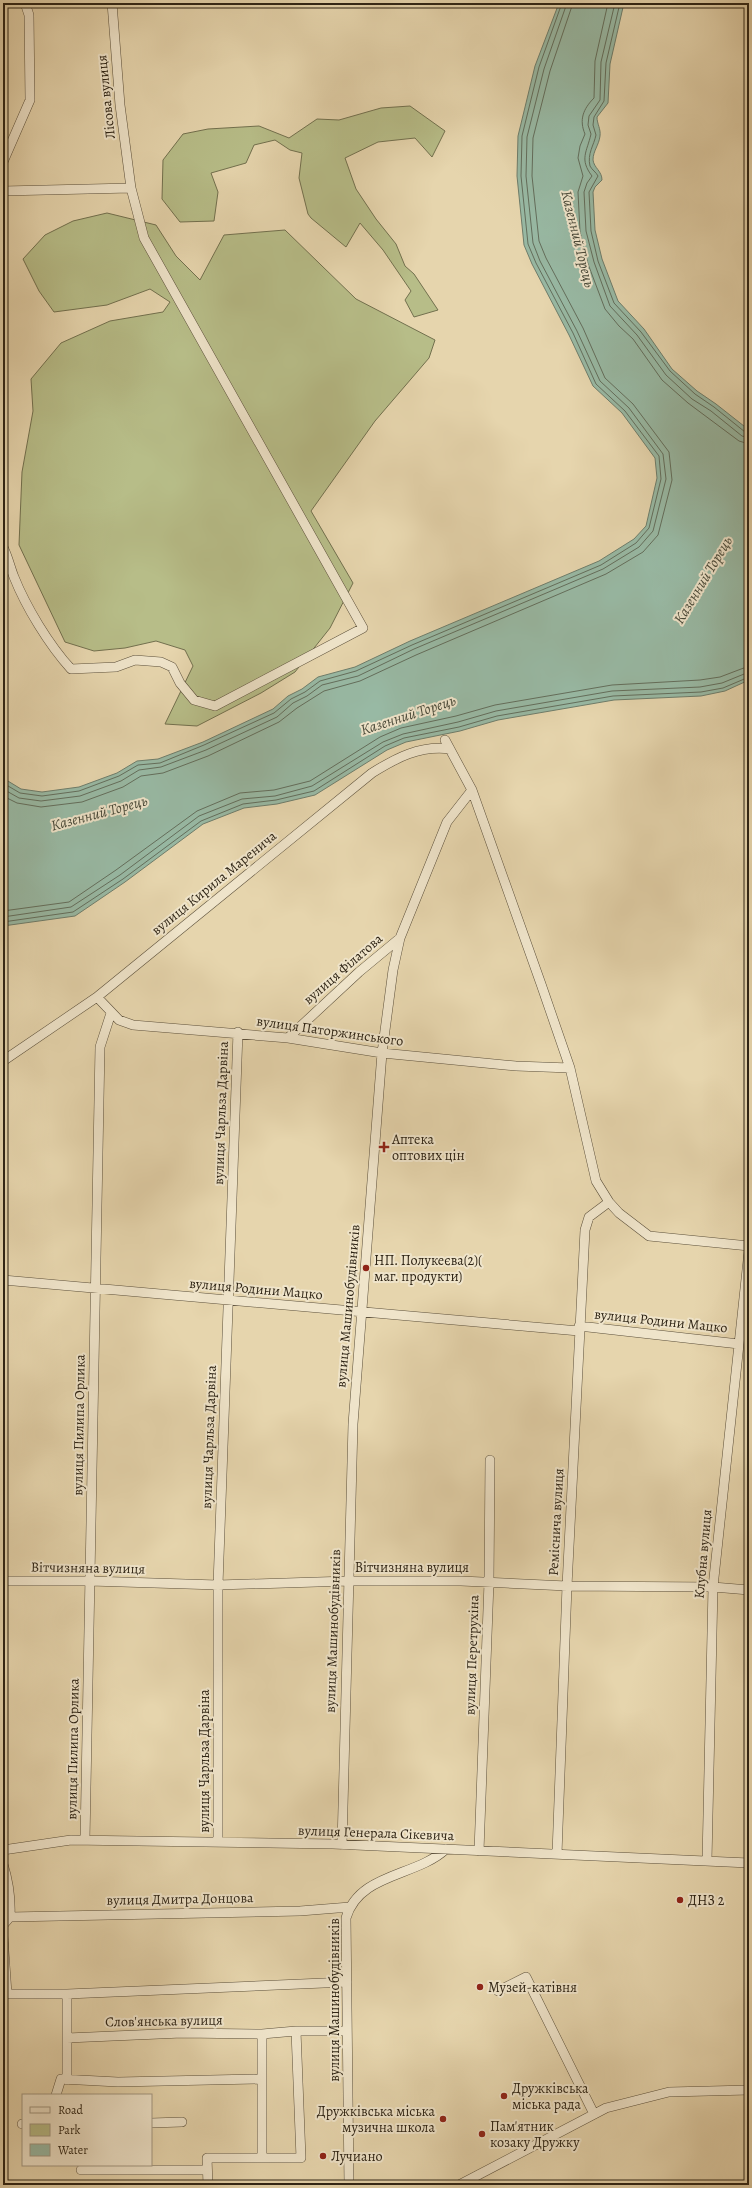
<svg xmlns="http://www.w3.org/2000/svg" width="752" height="2188" font-family="Alegreya,serif">
<style>
.green{fill:#b7bd88;stroke:#72704e}
.water{fill:#98b9a4;stroke:#6e7d6b}
.lines{fill:none;stroke-linecap:round;stroke-linejoin:round}
.shore{stroke:#636e5c;stroke-width:1}
.minor-casing{stroke:#5c503b;stroke-width:10}
.minor{stroke:#efe4ca;stroke-width:9}
.poi-dot{fill:#8f2418;stroke:#efe4ca;stroke-width:1.5}
.labels{text-anchor:middle;dominant-baseline:central;stroke-width:4;stroke-linejoin:round;paint-order:stroke}
.street-label{font-size:14px;fill:#2e2415;stroke:#efe4ca}
.poi-label{font-size:14px;fill:#2e2415;stroke:#efe4ca;text-anchor:start}
.water-label{font-size:15px;font-style:italic;fill:#484939;stroke:#efe4ca}
</style>
<rect width="100%" height="100%" fill="#e6d5ad"/>
<filter id="stains"><feTurbulence type="fractalNoise" baseFrequency=".005" numOctaves="4"/><feColorMatrix values="0 0 0 0 .2 0 0 0 0 .09 0 0 0 0 .02 0 0 0 .5 -.17"/></filter>
<radialGradient id="worn" r=".72"><stop offset=".6" stop-color="#630" stop-opacity="0"/><stop offset="1" stop-color="#630" stop-opacity=".3"/></radialGradient>
<path class="green" d="M410 106 445 131 432 157 415 138 378 142 345 158 356 189 376 219 396 244 405 266 414 274 438 310 414 317 405 300 411 291 383 250 360 223 346 247 311 218 308 214 299 178 302 153 290 150 275 140 254 145 246 163 211 173 218 192 214 221 180 222 162 199 163 160 183 134 208 129 259 126 289 138 317 119 339 120 381 108Z
M107 213 156 225 176 256 200 280 224 235 285 230 356 299 435 340 429 358 375 421 311 511 353 583 330 628 295 672 261 693 197 726 165 724 193 666 185 650 156 641 125 648 94 651 65 642 19 545 22 472 33 411 31 379 61 343 110 321 163 312 170 302 150 289 107 305 54 312 39 291 23 259 45 235 73 221Z"/>
<path class="water" d="M559 3H624L610 64 608 103 597 117C597 124 601 129 600 136 599 145 593 151 593 160 594 168 602 171 602 180L595 187 593 192 595 230 602 259 618 301 644 329 672 369 697 391 716 404 749 430V680L725 691 701 696 614 700 498 720 460 731 406 742 387 750 315 795 277 804 244 808 203 824 125 882 75 916 3 926V778L21 789 42 792 79 787 117 773 137 761 158 759 203 742 273 709 288 696 302 689 318 677 355 667 410 641 599 561 634 539 646 526 657 478 655 458 622 413 593 386 569 335 532 264 524 245 517 176 518 136 535 66Z"/>
<g class="lines">
<path class="shore" d="M608 3 595 61 594 98C583 109 579 120 585 134L580 146 578 158 583 176 578 192 580 232 588 264 605 309 619 326 633 339 662 380 688 403 739 441 749 444
M615 3 601 62 600 100 589 116 588 125 591 134C587 152 579 159 592 176L587 183 584 192 586 231 594 262 610 306 637 335 666 375 692 399 711 411 742 436 749 438
M620 3 606 63 604 101 594 117 593 125 596 135C594 145 587 154 590 166 592 170 596 172 598 176L589 192 591 231 598 261 614 303 641 332 670 371 695 394 714 407 745 432H749
M3 783 20 793 42 796 79 791 119 776 138 765 160 763 204 745 274 713 291 699 305 692 320 681 356 671 412 645 601 565 636 543 649 528 661 479 659 456 625 411 596 384 573 333 536 263 528 244 521 176 522 136 539 67 562 3
M3 789 19 798 41 801 80 796 121 781 139 770 161 767 206 750 277 717 293 703 307 696 322 685 358 676 414 649 603 569 639 547 653 531 666 479 663 454 629 408 600 381 577 331 540 261 533 243 526 176 527 137 544 69 567 3
M3 796 17 803 41 807 82 802 123 787 141 776 163 773 208 756 279 722 297 708 324 691 360 681 416 655 606 574 643 552 658 535 672 480 669 452 633 404 605 378 583 328 546 258 539 241 532 176 533 138 550 71 573 3
M3 911 69 902 116 870 197 811 240 793 274 790 310 781 380 737 401 728 456 716 495 705 612 685 700 680 720 677 749 666
M3 917 71 907 120 875 199 816 242 799 275 796 312 786 383 742 403 734 458 722 496 711 612 691 700 687 722 683 749 672
M3 922 73 912 123 879 201 821 243 804 276 800 314 791 385 746 404 738 459 727 497 716 613 696 701 692 723 688 749 677"/>
<g class="minor-casing">
<path id="minor" d="M3 162 30 100 29 15 25 3
M3 191 131 188
M3 547C8 557 10 567 14 577 26 607 49 645 71 669L116 667 135 660 161 662 172 667 180 683 194 700 215 706 363 628 144 238 131 188 120 105 112 3
M445 740 472 790 541 984 570 1068 596 1181 609 1202 619 1213 649 1236 749 1246
M97 997 119 1020 133 1025 288 1038 382 1053 516 1066 570 1068
M288 1038 359 972 400 938
M3 1061 97 997 372 773C396 758 420 745 450 749
M3 1280 579 1331
M579 1326 739 1344
M3 1581H90L218 1585 349 1581H461L567 1586 713 1587 749 1590
M85 1840 100 1047 111 1013
M218 1842V1585L238 1032
M342 1845 353 1424 382 1053 393 970 400 938 447 822 472 790
M3 1850 71 1840 333 1844 749 1863
M479 1851 489 1582 490 1460
M557 1854 567 1586 585 1230 589 1217 609 1202
M707 1861 713 1587 749 1251
M3 1864C9 1883 11 1898 10 1917L3 1925
M10 1917 300 1911 350 1907
M3 1936 7 1994H67V2080
M498 1991 526 1977 594 2114
M67 1994 347 1982
M67 2038 182 2033 262 2034
M56 2095 61 2079 118 2082 261 2079
M151 2123 182 2122
M22 2124H23
M262 2158V2034L296 2031
M81 2170H207
M208 2185 207 2158H301L296 2031H347
M349 2185 346 1918C359 1873 416 1877 446 1849
M459 2185 606 2108 669 2092 749 2090"/>
</g>
<use href="#minor" class="minor"/>
</g>
<g class="poi-dot">
<path d="M382 1141h4v4h4v4h-4v4h-4v-4h-4v-4h4z"/>
<circle cx="366" cy="1268" r="4"/>
<circle cx="680" cy="1900" r="4"/>
<circle cx="480" cy="1987" r="4"/>
<circle cx="504" cy="2096" r="4"/>
<circle cx="443" cy="2119" r="4"/>
<circle cx="482" cy="2134" r="4"/>
<circle cx="323" cy="2156" r="4"/>
</g>
<g class="labels">
<g class="street-label">
<text transform="translate(106 97) rotate(-96)">Лісова вулиця</text>
<text transform="translate(214 883) rotate(-39)">вулиця Кирила Маренича</text>
<text transform="translate(343 969) rotate(-41)">вулиця Філатова</text>
<text transform="translate(330 1031) rotate(8)">вулиця Паторжинського</text>
<text transform="translate(221 1113) rotate(-88)">вулиця Чарльза Дарвіна</text>
<text transform="translate(256 1289) rotate(5)">вулиця Родини Мацко</text>
<text transform="translate(348 1306) rotate(-85)">вулиця Машинобудівників</text>
<text transform="translate(661 1321) rotate(6)">вулиця Родини Мацко</text>
<text transform="translate(79 1425) rotate(-89)">вулиця Пилипа Орлика</text>
<text transform="translate(209 1437) rotate(-88)">вулиця Чарльза Дарвіна</text>
<text transform="translate(556 1522) rotate(-87)">Реміснича вулиця</text>
<text transform="translate(703 1554) rotate(-85)">Клубна вулиця</text>
<text x="412" y="1567">Вітчизняна вулиця</text>
<text transform="translate(88 1568) rotate(1)">Вітчизняна вулиця</text>
<text transform="translate(333 1631) rotate(-88)">вулиця Машинобудівників</text>
<text transform="translate(472 1655) rotate(-88)">вулиця Перетрухіна</text>
<text transform="translate(73 1749) rotate(-89)">вулиця Пилипа Орлика</text>
<text transform="translate(204 1761) rotate(-90)">вулиця Чарльза Дарвіна</text>
<text transform="translate(376 1833) rotate(2)">вулиця Генерала Сікевича</text>
<text transform="translate(180 1899) rotate(-1)">вулиця Дмитра Донцова</text>
<text transform="translate(334 2000) rotate(-90)">вулиця Машинобудівників</text>
<text transform="translate(164 2021) rotate(-1)">Слов'янська вулиця</text>
</g>
<g class="poi-label">
<text x="392" y="1139">Аптека<tspan x="392" dy="16">оптових цін</tspan></text>
<text x="374" y="1260">НП. Полукеєва(2)(<tspan x="374" dy="16">маг. продукти)</tspan></text>
<text x="688" y="1900">ДНЗ 2</text>
<text x="488" y="1987">Музей-катівня</text>
<text x="512" y="2088">Дружківська<tspan x="512" dy="16">міська рада</tspan></text>
<text x="435" y="2111" text-anchor="end">Дружківська міська<tspan x="435" dy="16">музична школа</tspan></text>
<text x="490" y="2126">Пам'ятник<tspan x="490" dy="16">козаку Дружку</tspan></text>
<text x="331" y="2156">Лучиано</text>
</g>
<g class="water-label">
<text transform="translate(578 239) rotate(76)">Казенний Торець</text>
<text transform="translate(703 580) rotate(-59)">Казенний Торець</text>
<text transform="translate(408 715) rotate(-18)">Казенний Торець</text>
<text transform="translate(99 813) rotate(-15)">Казенний Торець</text>
</g>
</g>
<rect width="752" height="2188" fill="none" stroke="#e6d5ad" stroke-width="16"/>
<rect x="4" y="4" width="744" height="2180" fill="none" stroke="#2e2415" stroke-width="2"/>
<rect x="8" y="8" width="736" height="2172" fill="none" stroke="#2e2415"/>
<rect x="22" y="2094" width="130" height="72" fill="#efe4ca" stroke="#a29782"/>
<rect x="30" y="2107" width="20" height="6" fill="#efe4ca" stroke="#a29782"/>
<text x="58" y="2114" font-size="12" fill="#2e2415">Road</text>
<rect x="30" y="2124" width="20" height="12" fill="#b7bd88" stroke="#a29782"/>
<text x="58" y="2134" font-size="12" fill="#2e2415">Park</text>
<rect x="30" y="2144" width="20" height="12" fill="#98b9a4" stroke="#a29782"/>
<text x="58" y="2154" font-size="12" fill="#2e2415">Water</text>
<rect width="100%" height="100%" filter="url(#stains)"/>
<rect width="100%" height="100%" fill="url(#worn)"/>
</svg>
